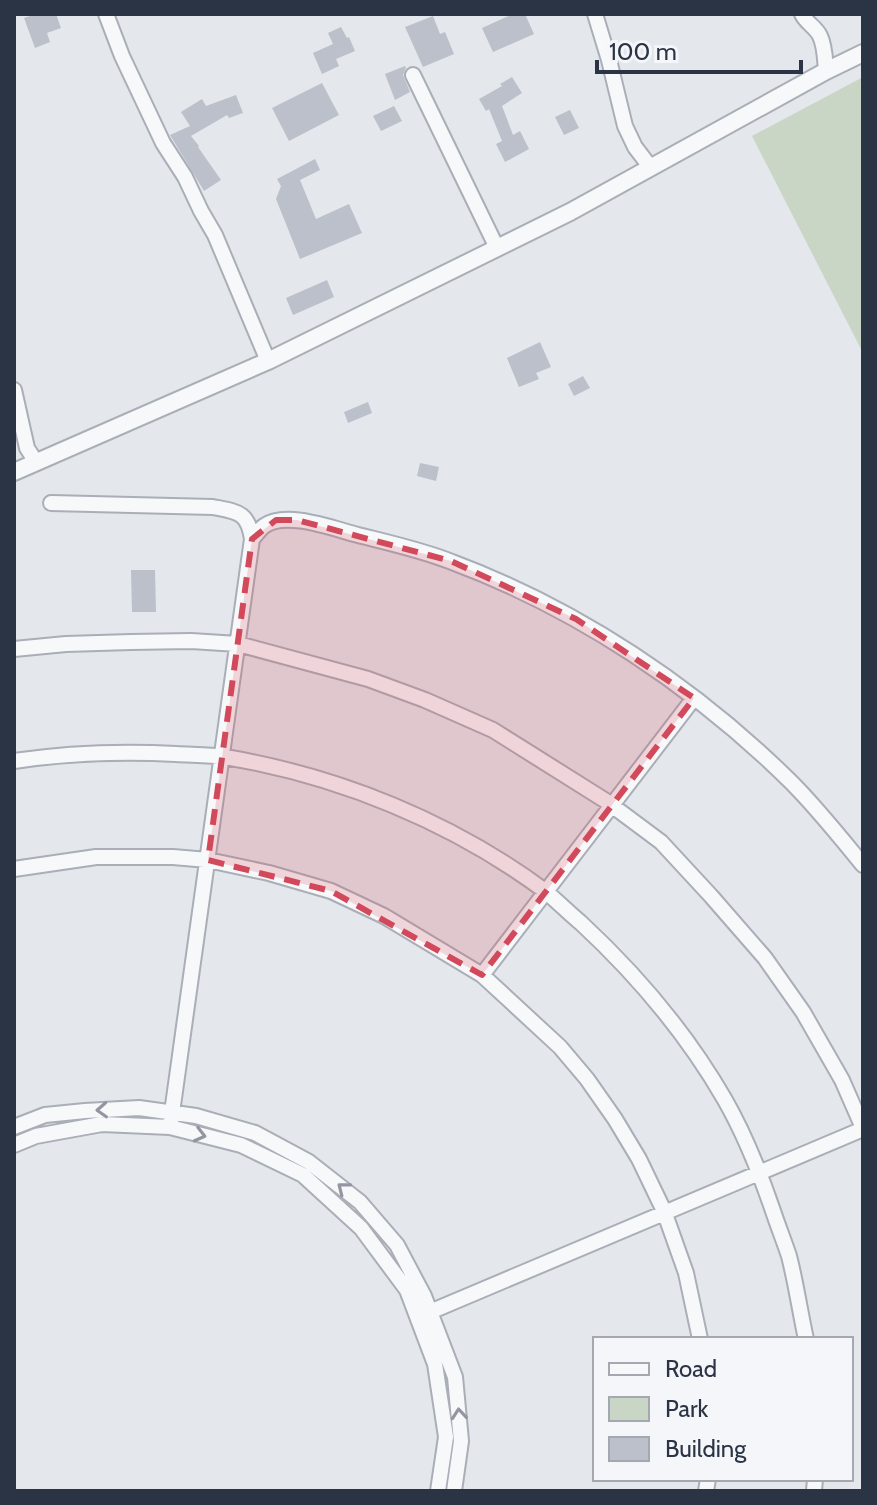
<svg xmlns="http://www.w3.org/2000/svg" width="877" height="1505" font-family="Cabin,sans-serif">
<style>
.green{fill:#c9d6c5}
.building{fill:#bbc0ca}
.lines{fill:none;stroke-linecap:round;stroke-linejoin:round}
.minor-casing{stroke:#a9aeb7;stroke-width:18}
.tertiary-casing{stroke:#a9aeb7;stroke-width:20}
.minor{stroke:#f7f8fa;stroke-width:14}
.tertiary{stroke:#f7f8fa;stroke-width:16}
.oneway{stroke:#9196a0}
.marked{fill:#d1495b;fill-opacity:0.2;stroke:#d1495b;stroke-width:6;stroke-dasharray:16 10;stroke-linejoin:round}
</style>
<rect width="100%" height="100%" fill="#e4e7ec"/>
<path class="green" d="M863 77V353L752 136Z"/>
<path class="building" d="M36 14H56L61 28 47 33 50 42 35 48 24 18Z
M513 14H525L534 34 493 52 482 28Z
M433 16 440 34 445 32 454 54 423 67 405 27Z
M341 27 347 38 349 37 355 51 336 59 339 66 322 74 313 53 333 44 328 33Z
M405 66 406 68 403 75 410 92 395 100 385 74Z
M512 77 522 93 502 106 513 135 520 131 529 149 505 162 496 144 502 141 489 109 486 111 479 99 502 86 500 84Z
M322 83 339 115 289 141 272 108Z
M236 95 243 113 229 118 227 115 191 136 199 146 198 147 221 180 204 191 170 135 190 126 181 112 202 99 206 106Z
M394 106 402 121 381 131 373 116Z
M570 110 579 128 564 135 555 117Z
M315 159 320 170 300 180 316 219 349 204 362 233 300 259 276 199 281 186 277 179Z
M327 280 334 297 293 315 286 298Z
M540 342 551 367 536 373 539 379 519 387 507 358Z
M583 376 590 388 574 396 568 384Z
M368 402 372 413 348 423 344 412Z
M420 463 439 467 436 481 417 476Z
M131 570H155L156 612H132Z"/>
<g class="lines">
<g class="minor-casing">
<path id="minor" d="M106 14 122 56 163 143 185 177 201 211 215 235 268 361
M595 14 609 60 625 126 635 147 651 168
M802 14C806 23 816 27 820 36 825 46 825 60 826 71
M413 75 497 248
M14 390 27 448 36 462
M51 503 213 507C238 512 248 512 252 539L170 1127
M252 539C256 535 260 529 264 526 286 510 334 529 358 535 390 543 422 550 452 562 578 609 696 688 791 782 817 808 840 837 863 865
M14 649 66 644 131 642 191 641 238 644 368 679 425 700 493 730 606 801 661 842 711 896 765 958 803 1012 842 1080 863 1128
M14 761C68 753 121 751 176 754 192 755 209 755 225 757 339 776 452 822 545 891 557 901 569 913 581 923 637 975 687 1034 725 1100 745 1135 760 1173 773 1211 778 1226 784 1241 789 1256 796 1283 800 1312 806 1339
M14 869 96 857H173L208 860 269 873 331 891 384 916 482 975 560 1047 587 1079 615 1119 639 1159 664 1211 686 1273 700 1339
M482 975 694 698
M14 1127 45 1115 85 1111 139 1108 196 1116 255 1133 309 1162 360 1202 397 1245 424 1296 455 1377 461 1441 454 1491
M14 1145 36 1136 102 1124 170 1127 241 1145 303 1175 361 1228 407 1290 435 1364 446 1437 438 1491
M425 1314 863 1129
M706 1491 708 1479
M814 1491 815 1479"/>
</g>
<g class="tertiary-casing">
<path id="tertiary" d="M14 472 268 361 570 212 826 71 863 53"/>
</g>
<use href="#minor" class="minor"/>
<use href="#tertiary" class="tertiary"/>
</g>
<defs><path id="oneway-chevron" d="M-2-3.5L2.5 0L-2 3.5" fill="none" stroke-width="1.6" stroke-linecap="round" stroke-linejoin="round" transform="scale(2)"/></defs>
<g class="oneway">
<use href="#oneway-chevron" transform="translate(102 1110) rotate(177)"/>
<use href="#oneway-chevron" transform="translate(200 1135) rotate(14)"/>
<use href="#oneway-chevron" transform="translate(343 1188) rotate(-142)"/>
<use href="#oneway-chevron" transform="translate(459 1414) rotate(-95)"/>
</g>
<path class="marked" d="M276 520H297L451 561 576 619 694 698 482 975 331 891 208 860 252 539Z"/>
<rect width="877" height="1505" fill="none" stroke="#2b3445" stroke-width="32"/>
<rect x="593" y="1337" width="260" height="144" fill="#f4f6f9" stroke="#a4a8b1" stroke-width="2"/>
<rect x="609" y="1363" width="40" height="12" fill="#f7f8fa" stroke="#a4a8b1" stroke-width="2"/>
<text x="665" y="1377" font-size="24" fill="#2b3445">Road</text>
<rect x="609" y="1397" width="40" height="24" fill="#c9d6c5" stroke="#a4a8b1" stroke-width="2"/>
<text x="665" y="1417" font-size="24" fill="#2b3445">Park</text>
<rect x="609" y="1437" width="40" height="24" fill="#bbc0ca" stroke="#a4a8b1" stroke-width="2"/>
<text x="665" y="1457" font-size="24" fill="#2b3445">Building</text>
<path d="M597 60v12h204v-12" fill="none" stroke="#2b3445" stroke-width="4"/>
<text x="609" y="60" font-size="24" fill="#2b3445" stroke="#f4f6f9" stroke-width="6" paint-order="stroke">100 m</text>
</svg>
